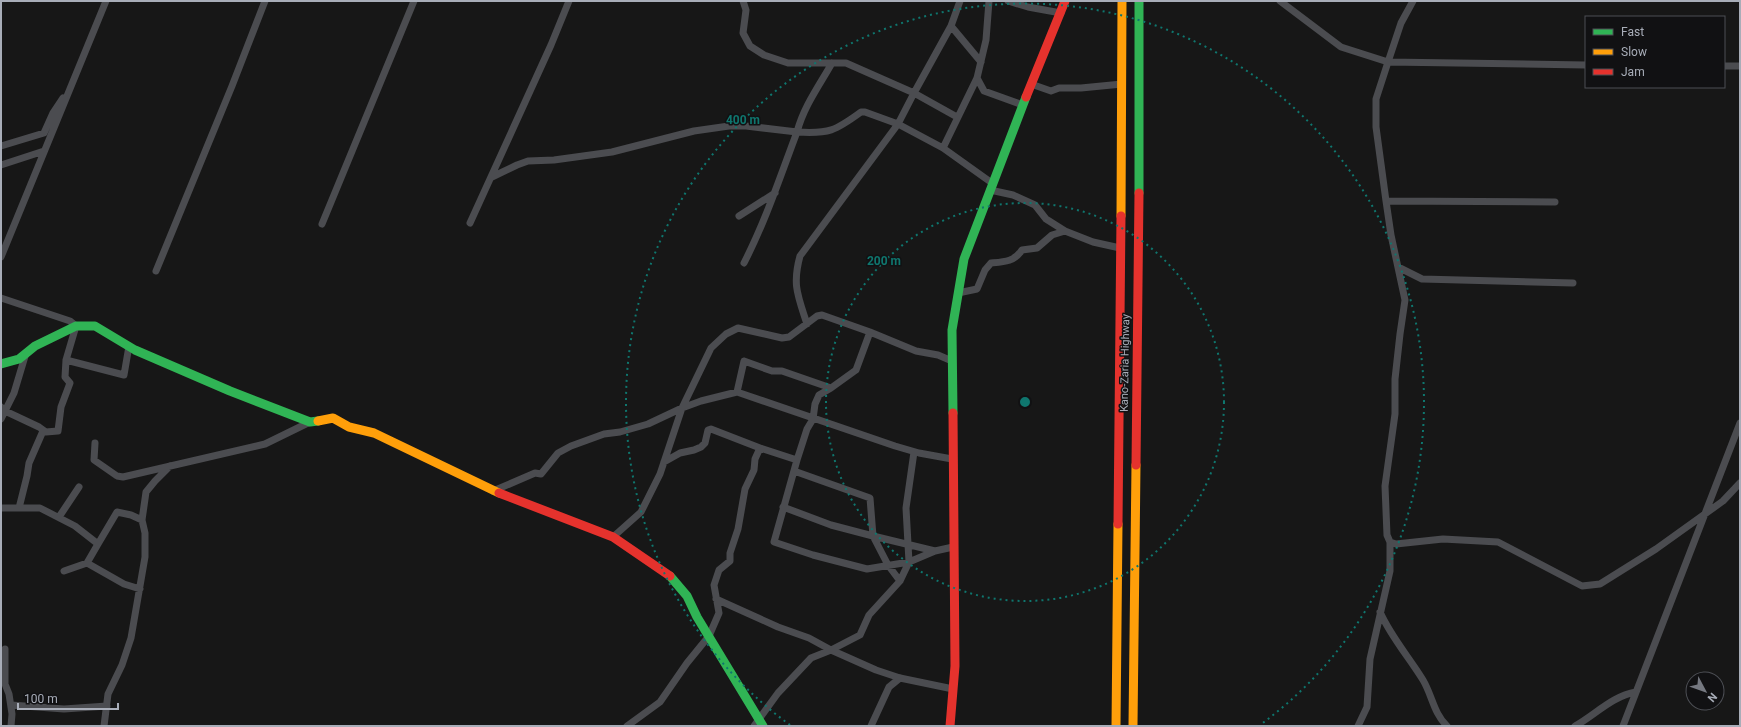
<svg xmlns="http://www.w3.org/2000/svg" width="1741" height="727" font-family="Roboto,sans-serif">
<style>
.lines{fill:none;stroke-linecap:round;stroke-linejoin:round}
.street{stroke:#4b4c50;stroke-width:7}
.fast{stroke:#30b455;stroke-width:9}
.slow{stroke:#ff9f0a;stroke-width:9}
.jam{stroke:#e5322d;stroke-width:9}
.ring{fill:none;stroke:#0f766e;stroke-width:2;stroke-dasharray:2 4}
.labels{text-anchor:middle;dominant-baseline:central;stroke-width:3;stroke-linejoin:round;paint-order:stroke}
.street-label{font-size:11px;fill:#a8adb8;stroke:#111113}
.centre{fill:#0f766e;stroke:#111113;stroke-width:2}
.ring-label{font-size:12px;text-anchor:middle;font-weight:bold;fill:#0f766e;stroke:#111113;stroke-width:3;stroke-linejoin:round;paint-order:stroke}
</style>
<rect width="100%" height="100%" fill="#171717"/>
<g class="lines">
<path class="street" d="M743 1 746 10 743 33 750 46 764 55 788 63H846L914 93 898 124 943 148
M960 1 951 26 981 62
M989 1 986 40 977 78 943 148 992 183
M1008 1 1028 7 1061 13
M1280 1 1341 47 1388 62 1401 23 1413 1
M951 26 914 93 957 117
M1724 66H1740
M977 78 984 91 1023 105
M1031 84 1051 91 1059 88H1081L1122 84
M1 146 44 133 53 113 63 98
M1 165 44 151
M492 177 517 165 528 161 554 160 612 152 694 131 729 126H746L797 132C804 106 819 86 832 63
M990 190 1013 195 1035 205 1046 219 1065 231 1093 242 1120 248
M1386 201 1391 235 1405 300 1400 334 1395 379V414L1385 486 1387 535 1390 542 1396 544 1443 539 1498 542 1582 586 1600 584 1656 549 1723 501 1740 483
M1555 202 1386 201 1376 127V99L1388 62 1586 65
M739 216 775 193
M470 223 551 45 569 1
M322 224 414 1
M1 257 106 1
M744 263C766 220 780 177 797 132 829 134 835 131 861 112H865L898 124 800 256C792 285 798 296 807 324
M1398 267 1422 279 1573 283
M156 271 232 86 265 1
M958 293 977 289 985 270 991 263C1004 262 1014 262 1022 250L1037 248 1052 235 1065 231
M1 298 70 321 76 326 66 360 65 377 70 383 61 407 58 431 46 432 39 427 5 411 1 407
M66 360 124 375 129 346
M737 392 895 446 919 453 952 459
M1 419 14 393 26 353
M95 443 94 460 117 476 123 477 265 444 310 422
M797 460 774 542 813 555 867 569 909 562 935 551 953 547
M664 462 680 453 694 450 701 447 705 443 708 430 711 429 760 448
M794 471 870 498 873 536 935 551
M493 491 535 473 541 474 558 453 571 446 604 434 620 432 648 424 682 408 701 401 737 392 744 361 772 371H782L831 388 856 370 870 332 916 351 938 355 952 361
M783 507 831 525 873 536 888 565 900 581
M1 508H40L75 526 98 544 117 512 131 515 142 520
M19 508 27 476 29 463 43 431
M59 517 79 487
M613 537 641 512 660 474 682 408 711 348 726 334 738 328 782 338 789 337 817 316 822 315 870 332
M87 563 98 544
M64 571 87 563 124 584 140 589
M716 599 778 627 809 638 831 650 860 635 869 615 900 581 909 562 906 508 914 452
M1380 612C1391 637 1409 657 1423 680 1432 695 1434 714 1447 726
M5 649V684L9 694 12 714 11 726
M11 705 64 709 107 706
M104 726 108 694 122 665 131 638 145 557V533L142 520 146 492 155 481 170 466
M627 726 660 702 687 663 709 636 719 613 714 585 719 570 730 561V553L738 529 745 489 754 470 755 459 760 448 797 460 807 429 813 419 815 404 819 395 831 388
M754 726 778 693 811 658 831 650 876 670 900 678 953 689
M871 726 889 687 900 678
M1358 726 1367 707 1370 659 1390 571V542
M1575 726C1595 715 1612 696 1636 692
M1623 726 1740 423"/>
<path class="fast" d="M1139 193V1
M1 364 19 359 35 346 76 326H95L135 350 230 391 310 422 318 421
M953 413 952 330 964 259 1026 97
M670 576 687 596 697 617 763 726"/>
<path class="slow" d="M1121 216 1122 1
M318 421 333 418 349 427 374 433 499 493
M1116 726 1118 524
M1133 726 1136 465"/>
<path class="jam" d="M1026 97 1065 1
M1136 465 1139 193
M499 493 613 537 670 576
M1118 524 1121 216
M950 726 955 666 953 413"/>
</g>
<g class="ring">
<circle cx="1025" cy="402" r="199"/>
<path d="M790 725A399 399 0 1 1 1260 725"/>
</g>
<g class="labels">
<g class="street-label">
<text transform="translate(1125 363) rotate(-89)">Kano-Zaria Highway</text>
</g>
</g>
<circle cx="1025" cy="402" r="6" class="centre"/>
<g class="ring-label">
<text x="743" y="124">400 m</text>
<text x="884" y="265">200 m</text>
</g>
<rect width="1741" height="727" fill="none" stroke="#a8adb8" stroke-width="4"/>
<rect x="1585" y="16" width="140" height="72" fill="#111113" stroke="#4d4f55"/>
<rect x="1593" y="29" width="20" height="6" fill="#30b455" stroke="#4d4f55"/>
<text x="1621" y="36" font-size="12" fill="#a8adb8">Fast</text>
<rect x="1593" y="49" width="20" height="6" fill="#ff9f0a" stroke="#4d4f55"/>
<text x="1621" y="56" font-size="12" fill="#a8adb8">Slow</text>
<rect x="1593" y="69" width="20" height="6" fill="#e5322d" stroke="#4d4f55"/>
<text x="1621" y="76" font-size="12" fill="#a8adb8">Jam</text>
<g transform="translate(1705 691) rotate(131)"><circle r="19" fill="#111113" stroke="#4d4f55"/>
<path d="M0-3L7 15L0 10L-7 15Z" fill="#757880"/>
<text y="-6" font-size="11" font-weight="bold" text-anchor="middle" fill="#a8adb8">N</text>
</g>
<path d="M18 703v6h100v-6" fill="none" stroke="#a8adb8" stroke-width="2"/>
<text x="24" y="703" font-size="12" fill="#a8adb8" stroke="#111113" stroke-width="3" paint-order="stroke">100 m</text>
</svg>
